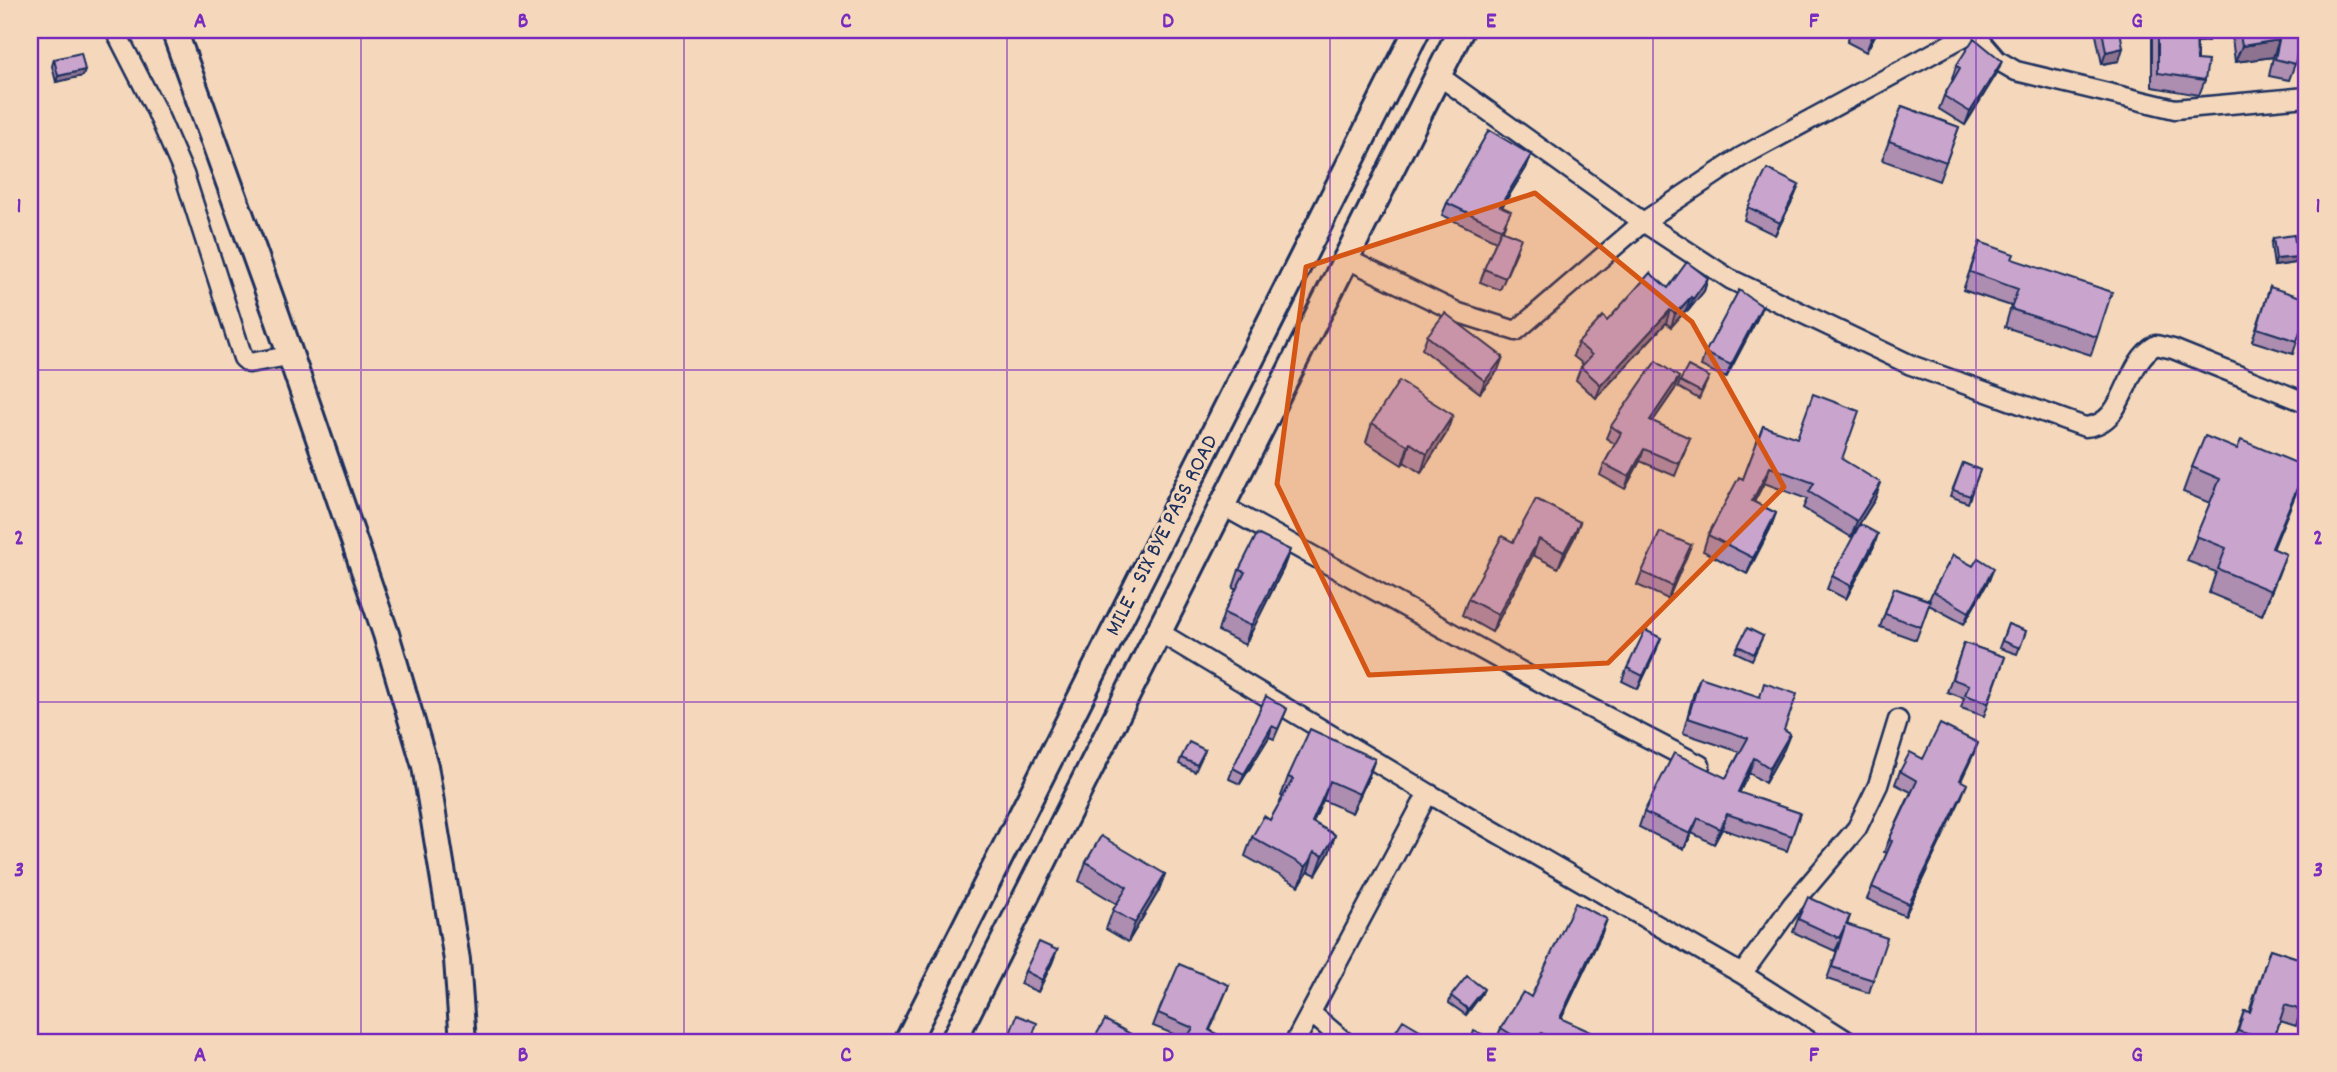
<svg xmlns="http://www.w3.org/2000/svg" width="2337" height="1072" font-family="Dekko,sans-serif">
	<style>
		.lines { fill: none; stroke-linecap: round; stroke-linejoin: round }
		.street-casing { stroke: #1b2f5e; stroke-width: 23 }
		.secondary-casing { stroke: #1b2f5e; stroke-width: 30 }
		.street { stroke: #f5d8bb; stroke-width: 18 }
		.secondary { stroke: #f5d8bb; stroke-width: 24 }
		.wall { fill: #ad8db0; stroke: #1b2f5e; stroke-width: 2 }
		.shaded-wall { fill: #8d7390; stroke: #1b2f5e; stroke-width: 2 }
		.building { fill: #c9a4cd; stroke: #1b2f5e; stroke-width: 2 }
		.marked { fill: #d45514; fill-opacity: 0.2; stroke: #d45514; stroke-width: 5; stroke-linejoin: round }
		.grid { fill: none; stroke: #7b2cbf; stroke-width: 2; stroke-opacity: 0.55 }
		.labels { text-anchor: middle; dominant-baseline: central; stroke-width: 6; stroke-linejoin: round; paint-order: stroke }
		.street-label { font-size: 23px; fill: #1b2f5e; stroke: #f5d8bb }
		.neatline { fill: none; stroke: #7b2cbf; stroke-width: 2.5 }
		.grid-label { font-size: 23px; text-anchor: middle; font-weight: bold; fill: #7b2cbf }
	</style>
	<rect width="100%" height="100%" fill="#f5d8bb"/>
	<filter id="ink" filterUnits="userSpaceOnUse"><feTurbulence type="fractalNoise" baseFrequency=".0143" numOctaves="2"/><feDisplacementMap in="SourceGraphic" scale="14" xChannelSelector="R" yChannelSelector="G"/><feConvolveMatrix kernelMatrix="1 2 1 2 8 2 1 2 1" color-interpolation-filters="sRGB"/></filter>
	<g filter="url(#ink)">
		<g class="lines">
			<g class="street-casing">
				<path id="street" d="M115,30L156,110L184,174L243,358L249,363L289,356
					M1976,30L1741,157L1643,222L1730,279L1911,365L2085,427C2128,424 2122,364 2156,345L2173,349L2307,403
					M1972,31L1997,60L2016,71L2175,109L2307,97
					M1347,259L1459,313L1516,331L1643,222L1438,75
					M1223,506L1542,683L1700,765
					M1159,632L1428,793L1295,1042
					M1428,793L1742,974L1849,1042
					M1742,974L1792,905L1857,828L1878,785L1898,720
					M1311,1013L1345,1042"/>
			</g>
			<g class="secondary-casing">
				<path id="secondary" d="M174,30L277,316L386,634L425,766L457,960L463,1042
					M907,1042L1417,30
					M953,1042L1461,30"/>
			</g>
			<use href="#street" class="street"/>
			<use href="#secondary" class="secondary"/>
		</g>
		<path class="wall" d="M1321,30H1333L1332,34Z
			M1732,30H1743L1741,34Z
			M1851,30H1878L1866,52L1847,42Z
			M2095,30H2120L2119,61L2102,64Z
			M2152,30H2212L2208,41L2197,42V60L2205,80L2199,95L2152,87Z
			M2231,30H2302L2295,64L2289,80L2269,76L2273,57L2235,62Z
			M54,59L85,70L83,76L56,82L52,66Z
			M1956,66L1997,73L1965,125L1939,109L1944,96L1953,80L1952,79Z
			M1902,106L1959,127L1939,181L1882,160Z
			M1531,155L1526,168L1502,207L1506,223L1503,230L1517,251L1500,290L1480,282L1496,241L1442,215L1447,203Z
			M1799,185L1794,197L1775,235L1744,220L1748,207Z
			M2273,238L2297,257L2295,263L2274,266L2271,245Z
			M1980,242L2012,259L2097,337L2091,355L2005,327L2011,306L1963,290Z
			M1708,278L1704,291L1688,311L1686,310L1671,327L1666,323L1596,398L1576,380L1581,367L1583,364L1573,356L1578,343L1668,288Z
			M2270,287L2297,341L2293,354L2252,341Z
			M1762,306L1757,319L1726,378L1701,366L1705,353Z
			M1427,336L1498,370L1480,393L1422,349Z
			M1709,377L1699,399L1678,387L1680,381Z
			M1675,389L1653,421L1686,449L1675,476L1640,461L1625,489L1600,475L1604,464L1615,444L1606,438L1611,426Z
			M1372,423L1446,434L1421,473L1404,462L1402,465L1366,442Z
			M1763,426L1842,459L1875,499L1851,537L1803,508L1807,499L1764,483L1754,502L1776,513L1770,529L1747,574L1703,551L1708,535L1743,479Z
			M2237,449L2306,467L2273,549L2286,554L2262,615L2209,593L2216,572L2187,561L2210,503L2183,492L2192,467Z
			M1963,463L1980,470L1968,503L1950,496Z
			M1580,522L1574,538L1558,568L1533,555L1492,632L1462,615L1468,599L1513,542Z
			M1691,545L1668,599L1637,585L1642,572Z
			M1874,546L1846,599L1827,589L1832,576Z
			M1283,569L1245,645L1218,631L1224,613L1236,590L1233,588L1239,570Z
			M1989,580L1964,624L1929,605L1916,640L1880,627L1894,588L1929,600L1933,591Z
			M2008,624L2026,631L2017,654L1999,648Z
			M1763,636L1752,660L1735,652L1738,646Z
			M1964,643L2005,657L1984,716L1961,708L1964,698L1947,692Z
			M1656,651L1638,689L1622,681L1627,668Z
			M1700,677L1790,734L1784,749L1765,783L1749,773L1739,793L1800,813L1787,851L1722,829L1714,844L1692,833L1684,849L1639,827L1644,812L1726,778L1740,752L1683,733L1694,692Z
			M1287,709L1274,739L1269,737L1240,784L1229,779L1233,768Z
			M1205,750L1195,772L1179,764L1181,758Z
			M1973,755L1961,781L1962,796L1905,916L1867,899L1887,853L1884,852L1889,840L1911,792L1895,784L1900,771L1923,759Z
			M1375,759L1368,778L1352,813L1323,800L1313,822L1335,835L1329,853L1316,875L1308,871L1299,886L1245,856L1252,837L1270,820L1283,797L1281,796L1288,777Z
			M1086,862L1165,874L1158,892L1128,942L1106,929L1113,910L1117,904L1079,881Z
			M1850,916L1847,925L1873,980L1869,993L1827,979L1841,939L1835,951L1793,932L1798,919Z
			M1607,919L1601,935L1561,1019L1602,1042H1495L1501,1028Z
			M2270,949L2307,961V1015L2300,1013L2296,1026L2280,1021L2273,1042H2233L2244,1011L2249,1012Z
			M1057,950L1052,963L1038,992L1020,984L1025,971Z
			M1229,985L1210,1030L1229,1042H1185L1186,1039L1153,1026L1158,1013Z
			M1481,995L1466,1015L1449,1003L1451,996Z"/>
		<path class="shaded-wall" d="M1875,30H1878L1866,52L1873,34Z
			M2196,30H2212L2208,41L2191,43Z
			M2279,40L2273,57L2235,62L2242,46Z
			M2123,48L2119,61L2102,64L2106,52Z
			M2002,61L1997,73L1965,125L1970,112Z
			M85,70L83,76L56,82L58,76Z
			M1531,155L1526,168L1495,218L1500,206Z
			M1799,185L1794,197L1775,235L1780,223Z
			M2297,257L2295,263L2274,266L2276,259Z
			M1708,278L1704,291L1688,311L1693,299Z
			M1691,297L1686,310L1671,327L1675,314Z
			M1762,306L1757,319L1726,378L1731,365Z
			M1670,310L1666,323L1596,398L1601,385Z
			M1503,357L1498,370L1480,393L1485,381Z
			M1679,377L1675,389L1646,431L1650,420Z
			M1453,415L1446,434L1421,473L1427,454Z
			M1410,443L1404,462L1402,465L1408,446Z
			M1644,449L1640,461L1625,489L1629,477Z
			M1770,467L1764,483L1746,517L1752,501Z
			M2306,467L2297,491L2263,573L2272,548Z
			M1881,483L1875,499L1851,537L1857,521Z
			M1776,513L1770,529L1747,574L1753,558Z
			M1580,522L1574,538L1558,568L1564,552Z
			M1878,534L1874,546L1846,599L1851,586Z
			M1539,539L1533,555L1492,632L1498,615Z
			M1691,545L1686,558L1668,599L1672,586Z
			M1290,550L1283,569L1245,645L1251,626Z
			M2286,554L2277,578L2262,615L2271,591Z
			M1994,568L1989,580L1964,624L1969,612Z
			M1661,638L1656,651L1638,689L1643,676Z
			M1272,726L1269,737L1240,784L1244,774Z
			M1790,734L1784,749L1765,783L1770,768Z
			M1978,743L1973,755L1955,792L1960,780Z
			M1754,758L1749,773L1732,807L1738,792Z
			M1375,759L1368,778L1352,813L1359,794Z
			M1330,781L1323,800L1305,840L1312,822Z
			M1967,784L1962,796L1905,916L1909,904Z
			M1727,814L1722,829L1714,844L1720,829Z
			M1698,818L1692,833L1684,849L1690,834Z
			M1335,835L1329,853L1316,875L1323,856Z
			M1314,852L1308,871L1299,886L1306,867Z
			M1165,874L1158,892L1128,942L1135,923Z
			M1607,919L1601,935L1554,1034L1560,1018Z
			M1057,950L1052,963L1038,992L1042,980Z
			M1484,989L1481,995L1466,1015L1468,1009Z"/>
		<path class="building" d="M1865,30H1875L1873,34Z
			M2102,30H2120L2123,48L2106,52Z
			M2158,30H2196L2197,60L2208,61L2205,80L2158,73Z
			M2239,30H2302L2295,64L2275,59L2279,40L2242,46Z
			M1974,38L2002,61L1970,112L1944,96L1960,68L1956,66Z
			M81,53L85,70L58,76L54,59Z
			M1902,106L1959,127L1946,162L1889,141Z
			M1489,130L1531,155L1500,206L1511,211L1502,229L1447,203Z
			M1767,169L1799,185L1780,223L1748,207Z
			M1501,230L1521,238L1505,278L1484,269Z
			M2294,235L2297,257L2276,259L2273,238Z
			M1980,242L2014,254L2012,259L2112,292L2097,337L2011,309L2018,289L1970,272Z
			M1687,262L1708,278L1693,299L1691,297L1675,314L1670,310L1601,385L1581,367L1592,355L1578,343L1603,316L1607,321L1650,273L1668,288Z
			M2270,287L2307,299V309L2297,341L2257,328Z
			M1739,290L1762,306L1731,365L1705,353Z
			M1445,313L1503,357L1485,381L1427,336Z
			M1656,361L1679,377L1650,420L1690,438L1679,464L1644,449L1629,477L1604,464L1621,433L1611,426Z
			M1688,366L1709,377L1701,392L1680,381Z
			M1399,381L1453,415L1427,454L1410,443L1408,446L1372,423Z
			M1813,394L1859,411L1842,459L1881,483L1857,521L1809,492L1814,483L1770,467L1752,501L1776,513L1753,558L1708,535L1739,477L1743,479L1763,426L1797,438Z
			M2205,436L2237,449L2241,440L2306,467L2272,548L2286,554L2271,591L2218,569L2226,548L2196,536L2220,479L2192,467Z
			M1963,463L1980,470L1970,496L1953,490Z
			M1536,499L1580,522L1564,552L1539,539L1498,615L1468,599L1502,536L1513,542Z
			M1860,524L1878,534L1851,586L1832,576Z
			M1660,532L1691,545L1672,586L1642,572Z
			M1257,534L1290,550L1251,626L1224,613L1245,572L1239,570Z
			M1953,555L1973,566L1978,558L1994,568L1969,612L1933,591Z
			M1894,588L1930,601L1921,627L1885,614Z
			M2008,624L2026,631L2020,648L2002,641Z
			M1747,628L1763,636L1754,654L1738,646Z
			M1645,630L1661,638L1643,676L1627,668Z
			M1964,643L2005,657L1988,703L1965,695L1969,685L1952,679Z
			M1700,677L1760,697L1764,683L1797,694L1784,730L1790,734L1770,768L1754,758L1738,792L1800,813L1792,836L1727,814L1720,829L1698,818L1690,834L1644,812L1674,753L1726,778L1748,738L1688,718Z
			M1266,696L1287,709L1278,729L1272,726L1244,774L1233,768Z
			M1940,724L1978,743L1960,780L1967,784L1909,904L1872,887L1892,841L1889,840L1917,781L1900,771L1910,752L1923,759Z
			M1310,729L1375,759L1359,794L1330,781L1312,822L1335,835L1323,856L1314,852L1306,867L1252,837L1264,816L1270,820L1293,779L1288,777Z
			M1189,742L1205,750L1197,765L1181,758Z
			M1101,836L1165,874L1135,923L1113,910L1127,887L1086,862Z
			M1808,897L1850,916L1846,924L1887,938L1873,980L1832,967L1845,926L1839,938L1798,919Z
			M1575,903L1607,919L1560,1018L1604,1038L1602,1042H1562L1541,1033L1535,1042H1524L1501,1028L1523,992L1531,997Z
			M1039,942L1057,950L1042,980L1025,971Z
			M2270,949L2307,961V998L2306,997L2301,1010L2285,1005L2273,1042L2238,1031L2244,1011L2250,1012Z
			M1179,964L1229,985L1209,1030L1229,1041V1042H1192L1186,1039L1193,1028L1158,1013Z
			M1467,976L1484,989L1468,1009L1451,996Z
			M1017,1015L1037,1023L1030,1042H1007Z
			M1105,1020L1131,1034L1126,1042H1092Z
			M1403,1020L1440,1042H1394L1390,1040Z
			M1474,1031L1490,1037L1488,1042H1470Z"/>
	</g>
	<path class="marked" d="M1535,193L1692,322L1784,487L1608,663L1369,675L1277,484L1306,267Z"/>
	<path class="grid" d="M361,30V1042M684,30V1042M1007,30V1042M1330,30V1042M1653,30V1042M1976,30V1042M30,370H2307M30,702H2307"/>
	<g class="labels">
		<g class="street-label">
			<text transform="translate(1163 536) rotate(-63)">MILE - SIX BYE PASS ROAD</text>
		</g>
	</g>
	<rect width="2337" height="1072" fill="none" stroke="#f5d8bb" stroke-width="77"/>
	<rect x="38" y="38" width="2260" height="996" class="neatline"/>
	<g class="grid-label">
		<text x="200" y="27">A</text>
		<text x="523" y="27">B</text>
		<text x="846" y="27">C</text>
		<text x="1168" y="27">D</text>
		<text x="1491" y="27">E</text>
		<text x="1814" y="27">F</text>
		<text x="2137" y="27">G</text>
		<text x="19" y="212">1</text>
		<text x="2318" y="212">1</text>
		<text x="19" y="544">2</text>
		<text x="2318" y="544">2</text>
		<text x="19" y="876">3</text>
		<text x="2318" y="876">3</text>
		<text x="200" y="1061">A</text>
		<text x="523" y="1061">B</text>
		<text x="846" y="1061">C</text>
		<text x="1168" y="1061">D</text>
		<text x="1491" y="1061">E</text>
		<text x="1814" y="1061">F</text>
		<text x="2137" y="1061">G</text>
	</g>
</svg>
